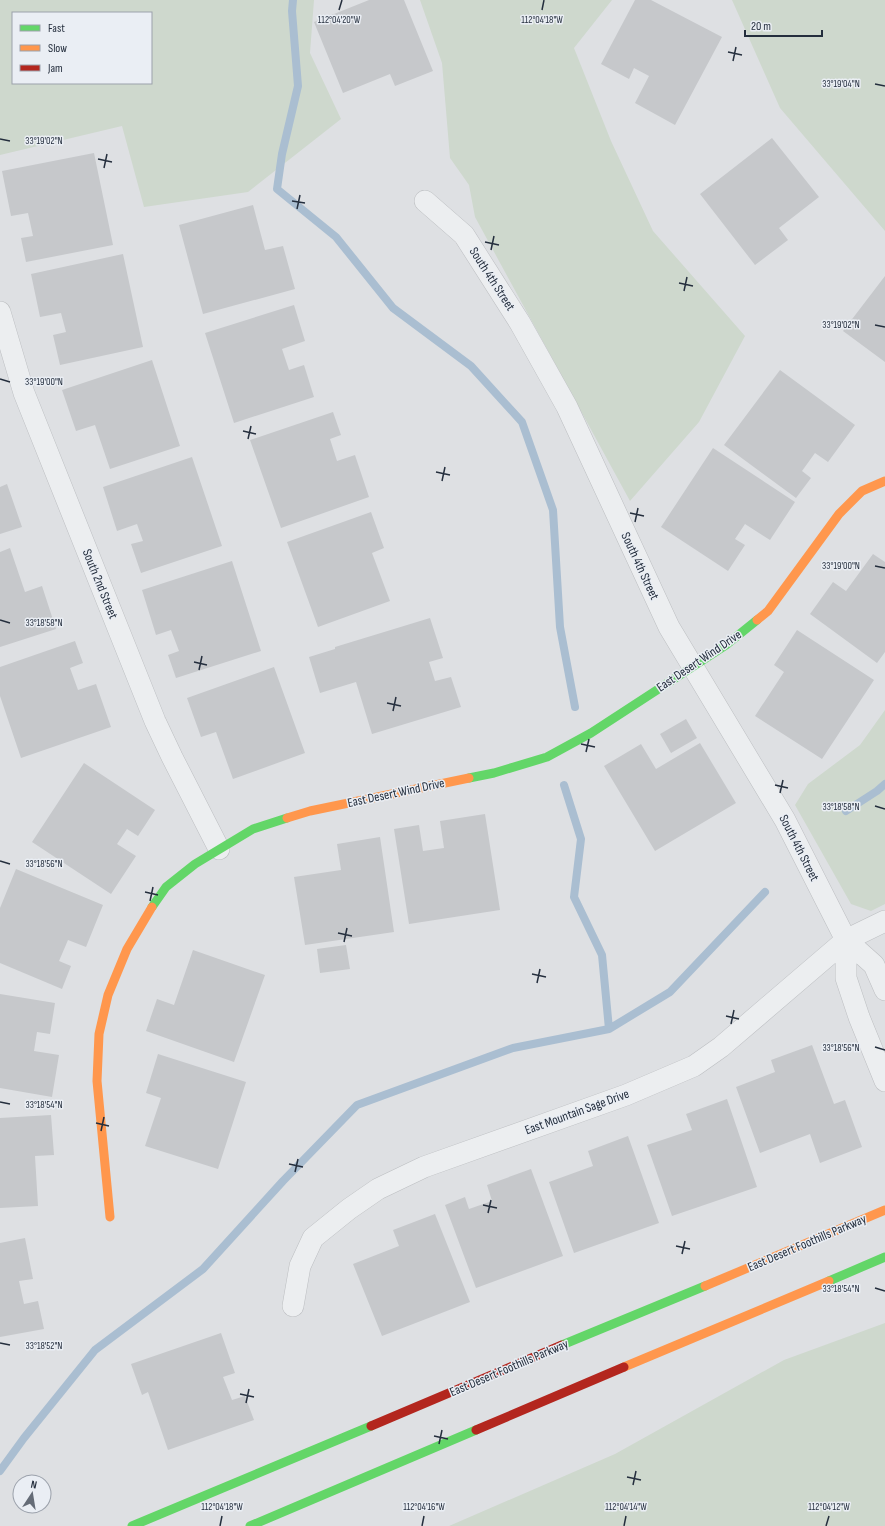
<svg xmlns="http://www.w3.org/2000/svg" width="885" height="1526" font-family="'Sofia Sans Condensed',sans-serif">
	<style>
		.green { fill: #ced8cd; fill-rule: evenodd }
		.lines { fill: none; stroke-linecap: round; stroke-linejoin: round }
		.stream { stroke: #aabed1; stroke-width: 8 }
		.building { fill: #c6c8cb }
		.street-casing { stroke: #bcbec1; stroke-width: 22 }
		.street { stroke: #eceef0; stroke-width: 21 }
		.fast { stroke: #63d668; stroke-width: 9 }
		.slow { stroke: #ff974d; stroke-width: 9 }
		.jam { stroke: #b3261e; stroke-width: 9 }
		.ticks { fill: none; stroke: #242e3d; stroke-width: 1.5 }
		.labels { text-anchor: middle; dominant-baseline: central; stroke-width: 3; stroke-linejoin: round; paint-order: stroke }
		.street-label { font-size: 13px; fill: #242e3d; stroke: #eaeef4 }
		.ticks-label { font-size: 10px; text-anchor: middle; fill: #242e3d; stroke: #eaeef4; stroke-width: 3; stroke-linejoin: round; paint-order: stroke }
	</style>
	<rect width="100%" height="100%" fill="#dee0e3"/>
	<path class="green" d="M0,0H314L310,53L341,119L248,192L144,207L122,126L0,155ZM13,13H151V83H13Z
		M420,0H612L574,48L611,141L653,231L745,336L699,422L630,501L475,217L469,185L450,158L442,63Z
		M732,0H885V231L780,108Z
		M885,710V904L871,911L851,904L795,805L808,784L860,745Z
		M885,1323V1526H449L615,1454L784,1360Z"/>
	<g class="lines">
		<path class="stream" d="M293,0L292,11L298,86L282,154L277,189L336,237L393,308L471,366L522,422L553,510L560,627L575,707
			M564,785L581,839L574,897L602,955L609,1029
			M846,811L877,791L885,784
			M0,1471L24,1438L95,1350L203,1269L283,1181L357,1105L513,1048L609,1029L670,992L765,892"/>
	</g>
	<path class="building" d="M369,0H404L433,71L395,86L390,74L343,93L314,22Z
		M635,0H651L722,37L675,125L635,103L649,76L634,68L629,79L601,64Z
		M772,138L819,197L779,228L788,240L755,265L700,194Z
		M94,153L113,245L26,262L21,238L33,236L28,213L11,216L2,171Z
		M253,205L265,250L283,246L295,289L203,314L179,225Z
		M123,254L143,347L60,365L53,335L66,332L61,313L40,317L31,274Z
		M885,276V362L843,331Z
		M294,305L305,341L282,349L289,370L304,365L314,397L234,423L205,333Z
		M152,360L180,446L110,469L95,425L76,431L62,390Z
		M780,370L855,425L828,462L815,453L802,471L811,478L796,498L724,445Z
		M333,412L341,435L330,439L337,461L355,455L369,497L281,528L250,440Z
		M713,448L795,502L770,540L745,524L735,539L745,545L728,571L661,527Z
		M192,457L222,546L141,573L131,544L143,541L137,524L117,531L103,487Z
		M7,484L22,527L0,534V487Z
		M371,512L384,548L372,553L390,601L318,627L287,542Z
		M10,548L25,592L42,586L56,629L0,647V552Z
		M873,554L885,562V652L877,663L810,614L833,582L846,591Z
		M232,561L261,651L176,678L168,655L179,651L171,630L156,635L142,590Z
		M430,618L443,658L429,662L435,681L451,677L461,707L372,734L356,682L320,693L309,657L335,649V647Z
		M797,630L874,680L822,759L755,716L784,672L774,665Z
		M75,641L83,663L70,668L78,690L96,684L111,727L21,758L0,696V667Z
		M274,667L305,753L233,779L216,732L201,737L187,698Z
		M686,719L697,738L671,753L660,734Z
		M700,743L736,803L655,851L604,766L641,744L656,769Z
		M84,763L155,810L138,836L127,829L117,844L136,856L111,894L32,842Z
		M485,814L500,910L409,924L394,829L419,825L423,851L444,848L440,821Z
		M380,837L394,932L305,945L294,877L341,870L337,844Z
		M16,869L103,905L86,947L68,940L59,961L71,966L62,989L0,963V908Z
		M346,945L350,969L320,973L317,949Z
		M193,950L265,975L234,1062L146,1031L157,999L174,1005Z
		M0,994L55,1003L50,1034L37,1032L34,1051L59,1055L52,1097L0,1088Z
		M812,1045L834,1104L845,1100L862,1147L820,1163L810,1134L760,1153L736,1087L775,1072L771,1060Z
		M158,1054L246,1082L218,1169L145,1146L161,1098L146,1093Z
		M727,1099L757,1187L672,1216L647,1145L692,1130L686,1114Z
		M51,1115L54,1155L35,1156L38,1206L0,1208V1118Z
		M628,1136L659,1223L574,1253L549,1182L593,1166L588,1151Z
		M531,1169L563,1256L476,1288L445,1205L465,1197L469,1209L492,1201L487,1185Z
		M435,1214L470,1302L382,1336L353,1264L399,1246L393,1230Z
		M25,1238L33,1279L19,1281L24,1304L38,1301L44,1329L0,1337V1243Z
		M221,1333L235,1373L223,1377L232,1400L245,1396L254,1420L168,1450L148,1392L142,1395L131,1364Z"/>
	<g class="lines">
		<g class="street-casing">
			<path id="street" d="M425,201L464,235L520,323L567,407L669,627L785,820L846,940L874,965L885,990
				M0,312L24,393L155,721L172,757L219,849
				M846,940V978L859,1017L885,1081
				M293,1306L300,1266L313,1238L349,1209L378,1189L424,1167L626,1095L694,1066L721,1047L846,940L885,921"/>
		</g>
		<use href="#street" class="street"/>
		<path class="fast" d="M469,778L494,773L547,757L591,733L726,645L757,620
			M152,907L166,887L195,864L253,829L287,818
			M829,1281L885,1257
			M562,1345L705,1286
			M132,1526L371,1426
			M250,1526L476,1430"/>
		<path class="slow" d="M757,620L768,611L839,514L862,491L885,481
			M287,818L310,811L469,778
			M110,1217L97,1081L99,1034L108,995L127,949L152,907
			M705,1286L885,1210
			M624,1367L829,1281"/>
		<path class="jam" d="M371,1426L562,1345
			M476,1430L624,1367"/>
	</g>
	<path class="ticks" d="M339,10L342,0M542,10L544,0M728,52L742,55M733,61L736,47M875,84L885,86M0,139L10,141M98,159L112,162M104,168L107,154M292,201L305,203M297,209L300,195M485,242L499,245M491,250L494,236M679,283L693,286M684,291L687,277M875,325L885,327M0,379L10,382M243,431L256,434M248,439L251,426M436,472L450,475M442,481L445,467M630,513L644,516M635,522L638,508M875,566L885,568M0,620L10,623M194,662L207,665M199,670L202,656M387,703L401,706M393,711L396,697M581,744L595,747M586,752L589,739M775,785L788,788M780,793L783,780M875,806L885,809M0,861L10,864M145,892L158,895M150,901L153,887M338,933L352,936M344,942L347,928M532,974L546,977M537,983L540,969M726,1016L739,1019M731,1024L734,1010M875,1047L885,1050M0,1102L10,1104M96,1123L109,1126M101,1131L104,1117M289,1164L303,1167M295,1172L298,1159M483,1205L497,1208M488,1213L491,1200M676,1246L690,1249M682,1254L685,1241M875,1288L885,1291M0,1343L10,1345M240,1394L254,1397M246,1403L249,1389M434,1436L448,1439M439,1444L442,1430M627,1477L641,1480M633,1485L636,1471M220,1526L222,1516M422,1526L424,1516M624,1526L626,1516M826,1526L829,1516"/>
	<g class="labels">
		<g class="street-label">
			<text transform="translate(492 279) rotate(57)">South 4th Street</text>
			<text transform="translate(640 566) rotate(65)">South 4th Street</text>
			<text transform="translate(100 584) rotate(68)">South 2nd Street</text>
			<text transform="translate(699 661) rotate(-34)">East Desert Wind Drive</text>
			<text transform="translate(396 793) rotate(-12)">East Desert Wind Drive</text>
			<text transform="translate(799 848) rotate(63)">South 4th Street</text>
			<text transform="translate(577 1112) rotate(-20)">East Mountain Sage Drive</text>
			<text transform="translate(807 1243) rotate(-23)">East Desert Foothills Parkway</text>
			<text transform="translate(509 1368) rotate(-23)">East Desert Foothills Parkway</text>
		</g>
	</g>
	<g class="ticks-label">
		<text x="339" y="23">112°04'20"W</text>
		<text x="542" y="23">112°04'18"W</text>
		<text x="841" y="87">33°19'04"N</text>
		<text x="44" y="144">33°19'02"N</text>
		<text x="841" y="328">33°19'02"N</text>
		<text x="44" y="385">33°19'00"N</text>
		<text x="841" y="569">33°19'00"N</text>
		<text x="44" y="626">33°18'58"N</text>
		<text x="841" y="810">33°18'58"N</text>
		<text x="44" y="867">33°18'56"N</text>
		<text x="841" y="1051">33°18'56"N</text>
		<text x="44" y="1108">33°18'54"N</text>
		<text x="841" y="1292">33°18'54"N</text>
		<text x="44" y="1349">33°18'52"N</text>
		<text x="222" y="1510">112°04'18"W</text>
		<text x="424" y="1510">112°04'16"W</text>
		<text x="626" y="1510">112°04'14"W</text>
		<text x="829" y="1510">112°04'12"W</text>
	</g>
	<rect x="12" y="12" width="140" height="72" fill="#eaeef4" stroke="#9ba1ab"/>
	<rect x="20" y="25" width="20" height="6" fill="#63d668" stroke="#9ba1ab"/>
	<text x="48" y="32" font-size="12" fill="#242e3d">Fast</text>
	<rect x="20" y="45" width="20" height="6" fill="#ff974d" stroke="#9ba1ab"/>
	<text x="48" y="52" font-size="12" fill="#242e3d">Slow</text>
	<rect x="20" y="65" width="20" height="6" fill="#b3261e" stroke="#9ba1ab"/>
	<text x="48" y="72" font-size="12" fill="#242e3d">Jam</text>
	<g transform="translate(32 1494) rotate(12)"><circle r="19" fill="#eaeef4" stroke="#9ba1ab"/>
	<path d="M0-3L7 15L0 10L-7 15Z" fill="#656c77"/>
	<text y="-6" font-size="11" font-weight="bold" text-anchor="middle" fill="#242e3d">N</text>
	</g>
	<path d="M745 30v6h77v-6" fill="none" stroke="#242e3d" stroke-width="2"/>
	<text x="751" y="30" font-size="12" fill="#242e3d" stroke="#eaeef4" stroke-width="3" paint-order="stroke">20 m</text>
</svg>
